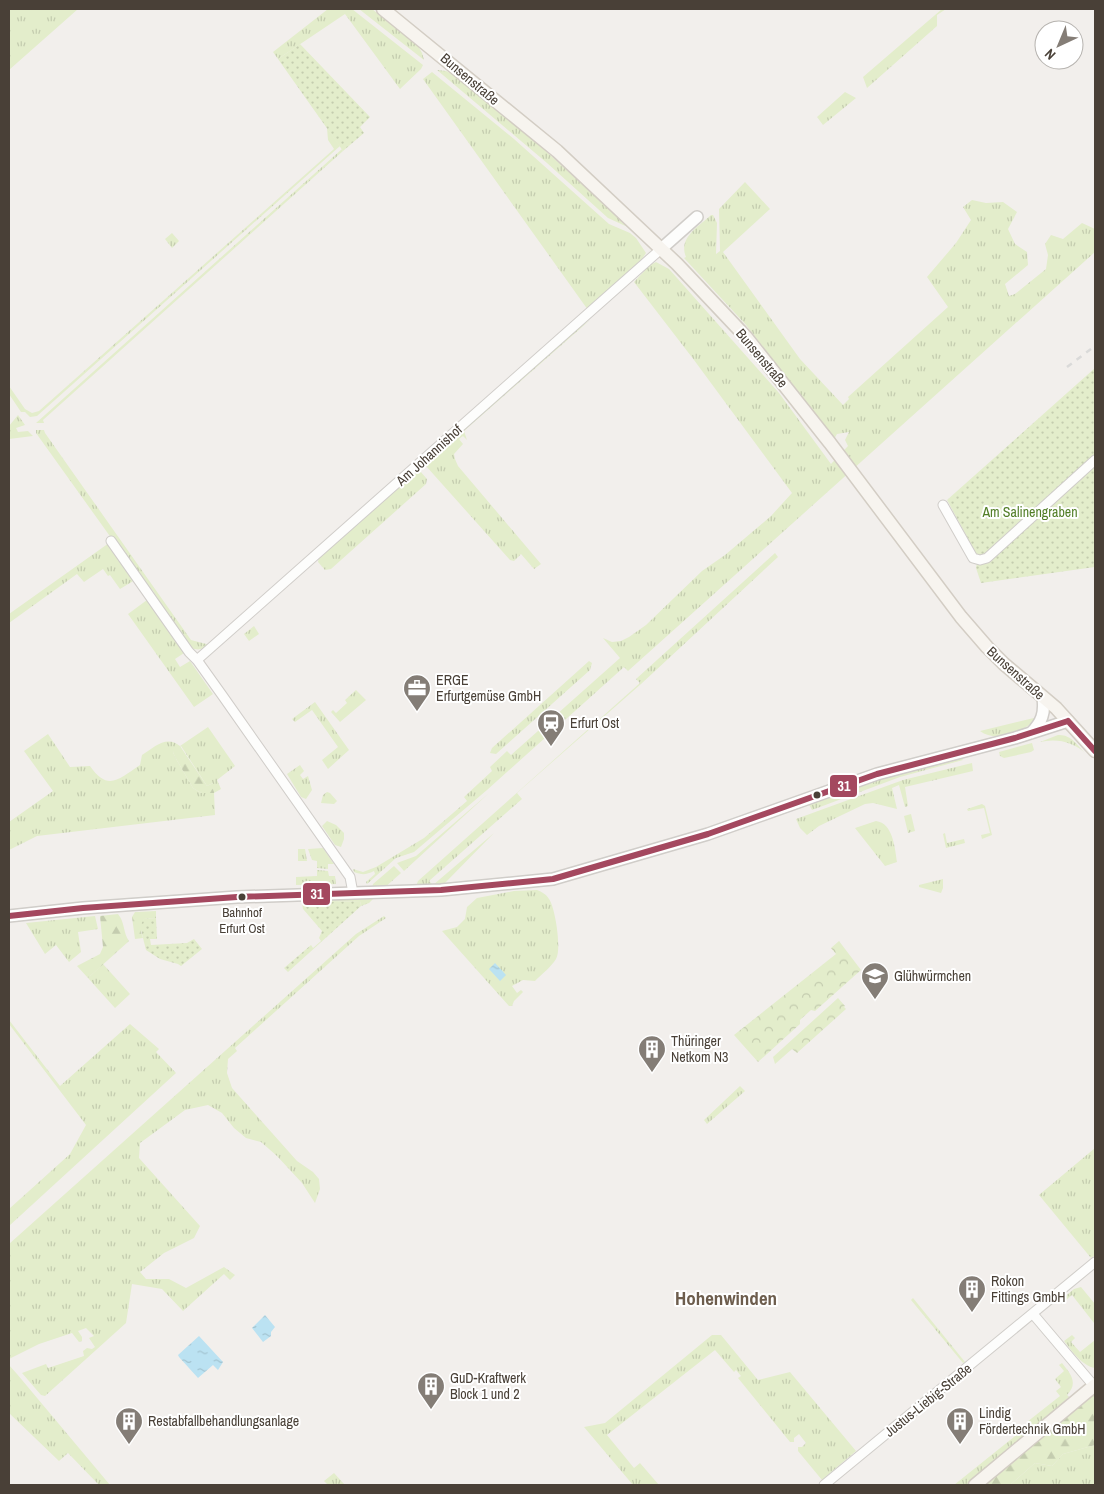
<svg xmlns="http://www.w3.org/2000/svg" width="1104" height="1494" font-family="'Archivo Narrow',sans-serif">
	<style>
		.grass { fill: url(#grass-tufts); fill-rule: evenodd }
		.forest { fill: url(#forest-firs) }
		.park { fill: url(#park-crowns) }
		.garden { fill: url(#garden-dots) }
		.water { fill: url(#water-ripples) }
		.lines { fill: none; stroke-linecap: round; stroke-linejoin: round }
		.minor-casing { stroke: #d0cdc9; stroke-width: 11 }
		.tertiary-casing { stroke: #d0cdc9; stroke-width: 14 }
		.secondary-casing { stroke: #d3cdc4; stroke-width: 15 }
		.minor { stroke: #fdfdfc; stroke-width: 9 }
		.tertiary { stroke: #fdfdfc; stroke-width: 11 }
		.secondary { stroke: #f7f4ef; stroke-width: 12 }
		.rail { stroke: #dadad9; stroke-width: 2.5; stroke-dasharray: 6 6; stroke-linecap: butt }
		.bus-1-casing { stroke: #fff; stroke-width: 10 }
		.bus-1 { stroke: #a4485f; stroke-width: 6 }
		.bus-dot { fill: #494037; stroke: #fff; stroke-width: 2 }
		.labels { text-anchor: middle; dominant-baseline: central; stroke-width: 4; stroke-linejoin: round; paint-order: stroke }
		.bus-label { font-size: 13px; fill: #494037; stroke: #fff }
		.street-label { font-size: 14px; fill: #494037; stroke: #fff }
		.park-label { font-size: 14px; fill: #527e27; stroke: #fff }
		.poi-label { font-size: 14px; fill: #494037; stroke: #fff; text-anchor: start }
		.district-label { font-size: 19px; font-weight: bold; fill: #6d5d4d; stroke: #fff }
		.line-badge { stroke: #fff; stroke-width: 2 }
		.badge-label { font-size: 14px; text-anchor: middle; font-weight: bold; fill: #fff }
	</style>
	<defs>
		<pattern id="grass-tufts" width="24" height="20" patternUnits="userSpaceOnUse" patternTransform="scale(1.25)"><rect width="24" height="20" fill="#e3edcb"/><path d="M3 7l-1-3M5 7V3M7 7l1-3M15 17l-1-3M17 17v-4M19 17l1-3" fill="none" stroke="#c4ccaf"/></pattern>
		<pattern id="forest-firs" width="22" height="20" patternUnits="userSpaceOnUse" patternTransform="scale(1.25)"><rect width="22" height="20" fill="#e3edcb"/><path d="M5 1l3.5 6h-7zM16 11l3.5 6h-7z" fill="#c4ccaf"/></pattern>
		<pattern id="park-crowns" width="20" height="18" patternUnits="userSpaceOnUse" patternTransform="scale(1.25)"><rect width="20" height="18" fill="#e3edcb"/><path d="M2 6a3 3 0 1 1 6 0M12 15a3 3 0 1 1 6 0" fill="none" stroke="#c4ccaf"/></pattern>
		<pattern id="garden-dots" width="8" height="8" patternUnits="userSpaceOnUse" patternTransform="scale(1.25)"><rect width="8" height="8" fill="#e3edcb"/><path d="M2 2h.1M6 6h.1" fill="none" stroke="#c4ccaf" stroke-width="1.8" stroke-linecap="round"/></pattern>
		<pattern id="water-ripples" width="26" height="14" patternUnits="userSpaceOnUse" patternTransform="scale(1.25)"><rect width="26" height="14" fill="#bbe2f2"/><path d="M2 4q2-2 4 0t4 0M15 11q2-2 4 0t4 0" fill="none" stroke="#a2c3d0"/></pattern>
	</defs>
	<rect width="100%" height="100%" fill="#f2efec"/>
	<path class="grass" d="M9,9H78L9,70Z
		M328,9H352L423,65L421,69L400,89L345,14L278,59L273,52Z
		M359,9H372L417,44L422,53L424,60Z
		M942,9H946L937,15V26L867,88L863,77Z
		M437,70L446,71L454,75L518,126L632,229L608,218L547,163Z
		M432,72L514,139L609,224L630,233L636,238L646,253L642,259L588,310L423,79Z
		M845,92L856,98L823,125L817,117Z
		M327,128L340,146L37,416L30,417L25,412H21L9,394V386L25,409L32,413L39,411L334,149L328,140Z
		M342,149L343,151L43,420L44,423H36Z
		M745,182L770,209L723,252L800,359L843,405L849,399L848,397L948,307L927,277L956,243L971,220L963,207L972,200L986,203L1003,202L1017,212L1008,229L1015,244L1027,252L1028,265L1005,284L1009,296L1015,294L1046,269L1048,255L1045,244L1051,235L1063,239L1082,223L1095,229V252L628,671L624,667L487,790L414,852L396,858L367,884L366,882L375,874L374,871C366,875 362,875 354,872L353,869L363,872L376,867L424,838L467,801L464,797L492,771L490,767L507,751L511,755L620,658L603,638L612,642L621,641L629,637L646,625L702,571L725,555L771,516L792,493L694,360L634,282L650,265L656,262L669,269L779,393L831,464L848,446L845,440L849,432L837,434L834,439L746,325L684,258L686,257C678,238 698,227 711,215H713L717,223L716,254L720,251L719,209Z
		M172,233L179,241L172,248L165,239Z
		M590,320L464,431L467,440L463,436L459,439L463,444L454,454L455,459L458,466L541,564L534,569L521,554L514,561L510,560L426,466V461L568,336Z
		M18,415L25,425L16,428L18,432L28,431L33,436L9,439V426Z
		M36,430H44L45,433L191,640L210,645C203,649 199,651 191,648L166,616L162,605L153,591L137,574L36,433Z
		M414,471H420L427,479L426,484L331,569L325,570L318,562L319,557Z
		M109,543L135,580L120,589L110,575L108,576L103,569L84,582L77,574L9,623V614Z
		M775,553L778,557L641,684L517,793L522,799L429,881L433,885L494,833L443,885L416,886L418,881L640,683L636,679Z
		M147,600L184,653L175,659L180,667L190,661L213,694L194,707L128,614Z
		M254,626L259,634L249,641L244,634Z
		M589,661L592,663L590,670L496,754L490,753L492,748Z
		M356,690L366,700L340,722L331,712L333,710L336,713L347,703L345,700Z
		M315,702L349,750L328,769L322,760L338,747L312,710L295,722L292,719Z
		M1038,717C1026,731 997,744 980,731Z
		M208,727L235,766L217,780L221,789L214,793L215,815L37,836L9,850V822L53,791L24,751L48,734L70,767L90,766C108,792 119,779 140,765L142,755C155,747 166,735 180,746ZM181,746L207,786L213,783V793H201L193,788L175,757L173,752Z
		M1058,735C1071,734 1078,746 1086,754C1074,742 1057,738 1040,742Z
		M1032,743L1034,750L1031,752L1004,758L1000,756L999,752Z
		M961,757L963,760L900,777L812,810L808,803L879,779Z
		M972,763L973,771L905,787L908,806L905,807L899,785L892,788L897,809L873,803L865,804L819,826L807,835L800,828L796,819L903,780Z
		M300,765L304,771L300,775L303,779L308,776L312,790L306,799L301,797L287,774Z
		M327,792L330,793L337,801L334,804L321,803L323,795Z
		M489,793L404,871L397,863L416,856Z
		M982,804L985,806L992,835L982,839L981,835L990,833L984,808L968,811L967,809Z
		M911,814L915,831L908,833L904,816Z
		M327,821L336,825L344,833V839L341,847L335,845L322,826Z
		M876,821C893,823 895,848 897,862L885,866L855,828Z
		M945,833L947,843L964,839L965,843L946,848L943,834Z
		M323,848L334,864H328V869L317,868V861L312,860L308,849Z
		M298,849H305L307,861H298Z
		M394,866L401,873L383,889L372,888L373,884Z
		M317,870L328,871L329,876H335L336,884L296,885V877L317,876Z
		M943,879V888L941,893L919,887V885Z
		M537,890C542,892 546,894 549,899C555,907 562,949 556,959C551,967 542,974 535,981L523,980L512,986L517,993L521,990L523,992L514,1001L512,1006H509L442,931L457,927L465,919L467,907L477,898L514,891Z
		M375,897L369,903L361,906L360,901L302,903V901Z
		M95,916L98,929L78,932L81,952L69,962L56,945L45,954L26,923Z
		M384,916L386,918L359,936L235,1048L237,1051L228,1059L227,1073L232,1088L297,1161L313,1172L319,1179L320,1189L315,1203L302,1183L277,1156L261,1142L246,1138L234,1128L222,1113L208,1105L185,1110L140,1143L139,1158L200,1226L194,1238L164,1253L140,1272L146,1279H169L186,1288L224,1267L235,1275L230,1280L224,1274L183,1311L162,1289L132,1284L126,1323L45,1396L41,1395L22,1373L46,1364L48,1368L84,1356L83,1351L87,1348L92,1349L95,1347L89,1338L94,1336L86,1328L78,1331L82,1337V1341L79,1342L72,1333L39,1344L9,1359V1244L356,934Z
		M103,964L130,994L115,1008L88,978Z
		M9,1020L60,1086L130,1024L159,1049L156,1052L176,1073L9,1226V1209L70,1154L86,1125L9,1024Z
		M740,1086L745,1091L707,1124L704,1120Z
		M1095,1148V1255L1091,1258L1039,1195Z
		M1081,1287L1095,1304V1322L1094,1323L1072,1295L1064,1302L1062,1299L1074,1289Z
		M913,1298L965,1362L963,1363L911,1300Z
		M712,1335H721L758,1380L790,1372L856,1451L822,1480L798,1451V1447H802L806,1443L799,1434L794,1438V1442H790L738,1378L741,1376L736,1370L734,1372L715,1350L607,1435L634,1468L640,1463L659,1485H633L584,1427L605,1423Z
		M1072,1335L1075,1338L1071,1342L1080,1352L1095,1340V1368C1082,1366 1072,1351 1064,1341Z
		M1062,1363C1070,1373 1079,1383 1067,1395L1069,1397L1030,1433L967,1485H954L1029,1425L1027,1422L1060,1396L1056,1391L1061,1387L1055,1379L1064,1371L1059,1365Z
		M9,1365L17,1374L110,1485H99L68,1453L59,1461L9,1413Z
		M1095,1445V1485H1010L1035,1463L1052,1466L1063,1454Z
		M334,1473L345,1485H328L324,1481Z"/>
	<path class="forest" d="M180,746L207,786L213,783L214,793H201L193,788L175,757L173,752L174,749Z
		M156,911V918L144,919L141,932L143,938L135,939L132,917L135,912Z
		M118,914C125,922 123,933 129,941L88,978L77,966L100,954L103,947L100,916Z
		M1095,1394V1445L1063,1454L1052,1466L1035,1463L1010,1485H986L987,1482Z"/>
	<path class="park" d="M839,941L861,970L815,1011L811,1010L800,1020V1024L758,1062L734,1035L836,954L831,948Z
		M838,998L845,1006L844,1007L846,1009L797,1053L792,1049L775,1064L773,1057Z"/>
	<path class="garden" d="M300,44L370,117L360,127L364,133L343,151L278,59Z
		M1095,368V567L981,583L976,568L978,557L947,500Z
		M360,901L361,906L288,972L284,968L311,945L313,948L321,941L319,938L322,931L303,909L302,903Z
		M156,918L157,939H150L151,945L187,943L194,939L202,949L181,966L178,964L160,959L146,950L140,926L144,919Z"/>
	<path class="water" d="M495,963L506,975L500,981L489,969Z
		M265,1315L275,1327L271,1332V1336L263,1342L252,1328Z
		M199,1336L223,1362L218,1370L213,1365L198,1378L179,1357L178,1355Z"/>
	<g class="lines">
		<g class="minor-casing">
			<path id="minor" d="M943,505L973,558L980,560L987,558L1095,460
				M111,541L189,652L197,660L222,695L350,877L353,893
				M197,660L661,249
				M1033,1314L1094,1386
				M824,1485L1095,1262"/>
		</g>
		<g class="tertiary-casing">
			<path id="tertiary" d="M661,249L697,217
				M1031,733C1042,722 1045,713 1043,698
				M9,916L83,908L237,897L441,890L553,879L708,834L877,774L1015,738L1068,721"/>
		</g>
		<g class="secondary-casing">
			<path id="secondary" d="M383,9L557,151L677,264L746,337L830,443L961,617L987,647L1004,664L1056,708L1095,751
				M975,1485L1095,1385"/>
		</g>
		<use href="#minor" class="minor"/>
		<use href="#tertiary" class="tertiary"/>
		<use href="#secondary" class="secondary"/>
		<path class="rail" d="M1067,367L1095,346"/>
		<g class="bus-1-casing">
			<path id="bus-1" d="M1068,721L1095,751
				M9,916L83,908L237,897L441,890L553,879L708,834L877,774L1015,738L1068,721"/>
		</g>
		<use href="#bus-1" class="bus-1"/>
	</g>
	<defs>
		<g id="office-pin" transform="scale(1.4375)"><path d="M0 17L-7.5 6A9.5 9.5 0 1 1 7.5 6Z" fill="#847d76" stroke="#fff"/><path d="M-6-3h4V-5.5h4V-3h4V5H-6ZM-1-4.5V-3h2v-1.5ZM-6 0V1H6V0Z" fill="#fff"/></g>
		<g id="station-pin" transform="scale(1.4375)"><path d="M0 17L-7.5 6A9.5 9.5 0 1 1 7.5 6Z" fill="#847d76" stroke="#fff"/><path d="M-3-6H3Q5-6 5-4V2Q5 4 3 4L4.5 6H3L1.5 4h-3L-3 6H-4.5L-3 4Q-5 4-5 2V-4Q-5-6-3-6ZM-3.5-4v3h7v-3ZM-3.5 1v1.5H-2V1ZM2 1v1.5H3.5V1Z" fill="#fff"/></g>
		<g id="school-pin" transform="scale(1.4375)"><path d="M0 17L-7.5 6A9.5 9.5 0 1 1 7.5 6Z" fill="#847d76" stroke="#fff"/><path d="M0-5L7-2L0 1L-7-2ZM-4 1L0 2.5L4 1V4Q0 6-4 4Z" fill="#fff"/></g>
		<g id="building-pin" transform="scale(1.4375)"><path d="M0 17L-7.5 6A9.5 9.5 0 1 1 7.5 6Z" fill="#847d76" stroke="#fff"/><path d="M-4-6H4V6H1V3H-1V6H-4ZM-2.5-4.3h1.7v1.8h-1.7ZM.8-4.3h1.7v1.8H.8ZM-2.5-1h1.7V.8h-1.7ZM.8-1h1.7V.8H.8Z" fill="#fff"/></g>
	</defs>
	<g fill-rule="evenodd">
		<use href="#office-pin" x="417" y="688"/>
		<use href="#station-pin" x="551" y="723"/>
		<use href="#school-pin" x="875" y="976"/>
		<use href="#building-pin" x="652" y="1049"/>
		<use href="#building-pin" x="972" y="1289"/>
		<use href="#building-pin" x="431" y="1386"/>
		<use href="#building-pin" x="129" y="1421"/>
		<use href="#building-pin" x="960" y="1421"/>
	</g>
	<g class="bus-dot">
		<circle cx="817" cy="795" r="4.5"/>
		<circle cx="242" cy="897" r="4.5"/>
	</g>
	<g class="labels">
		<g class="bus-label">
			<text x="242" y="912">Bahnhof<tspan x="242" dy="16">Erfurt Ost</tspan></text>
		</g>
		<g class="street-label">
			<text transform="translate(470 79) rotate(40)">Bunsenstraße</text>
			<text transform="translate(762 358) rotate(50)">Bunsenstraße</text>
			<text transform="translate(429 455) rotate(-42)">Am Johannishof</text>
			<text transform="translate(1016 673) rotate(42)">Bunsenstraße</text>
			<text transform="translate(928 1400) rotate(-39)">Justus-Liebig-Straße</text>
		</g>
		<g class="park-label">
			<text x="1030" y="512">Am Salinengraben</text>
		</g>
		<g class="poi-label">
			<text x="436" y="680">ERGE<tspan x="436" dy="16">Erfurtgemüse GmbH</tspan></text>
			<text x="570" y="723">Erfurt Ost</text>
			<text x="894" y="976">Glühwürmchen</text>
			<text x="671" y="1041">Thüringer<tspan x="671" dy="16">Netkom N3</tspan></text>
			<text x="991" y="1281">Rokon<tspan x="991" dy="16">Fittings GmbH</tspan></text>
			<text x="450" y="1378">GuD-Kraftwerk<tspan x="450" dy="16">Block 1 und 2</tspan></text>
			<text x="979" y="1413">Lindig<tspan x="979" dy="16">Fördertechnik GmbH</tspan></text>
			<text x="148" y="1421">Restabfallbehandlungsanlage</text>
		</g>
		<g class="district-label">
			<text x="726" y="1298">Hohenwinden</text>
		</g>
	</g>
	<g class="line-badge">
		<rect x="829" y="774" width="29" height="24" rx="5" fill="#a4485f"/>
		<rect x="302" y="882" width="29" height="24" rx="5" fill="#a4485f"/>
	</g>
	<g class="badge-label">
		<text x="844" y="791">31</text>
		<text x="317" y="899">31</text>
	</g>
	<rect width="1104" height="1494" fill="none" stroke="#494037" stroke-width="20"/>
	<g transform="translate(1059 45) rotate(224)"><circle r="24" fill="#ffffff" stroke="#b6b3af"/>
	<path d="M0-4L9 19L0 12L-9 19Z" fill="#847d76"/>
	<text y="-8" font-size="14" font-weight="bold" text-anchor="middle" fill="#494037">N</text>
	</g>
</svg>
